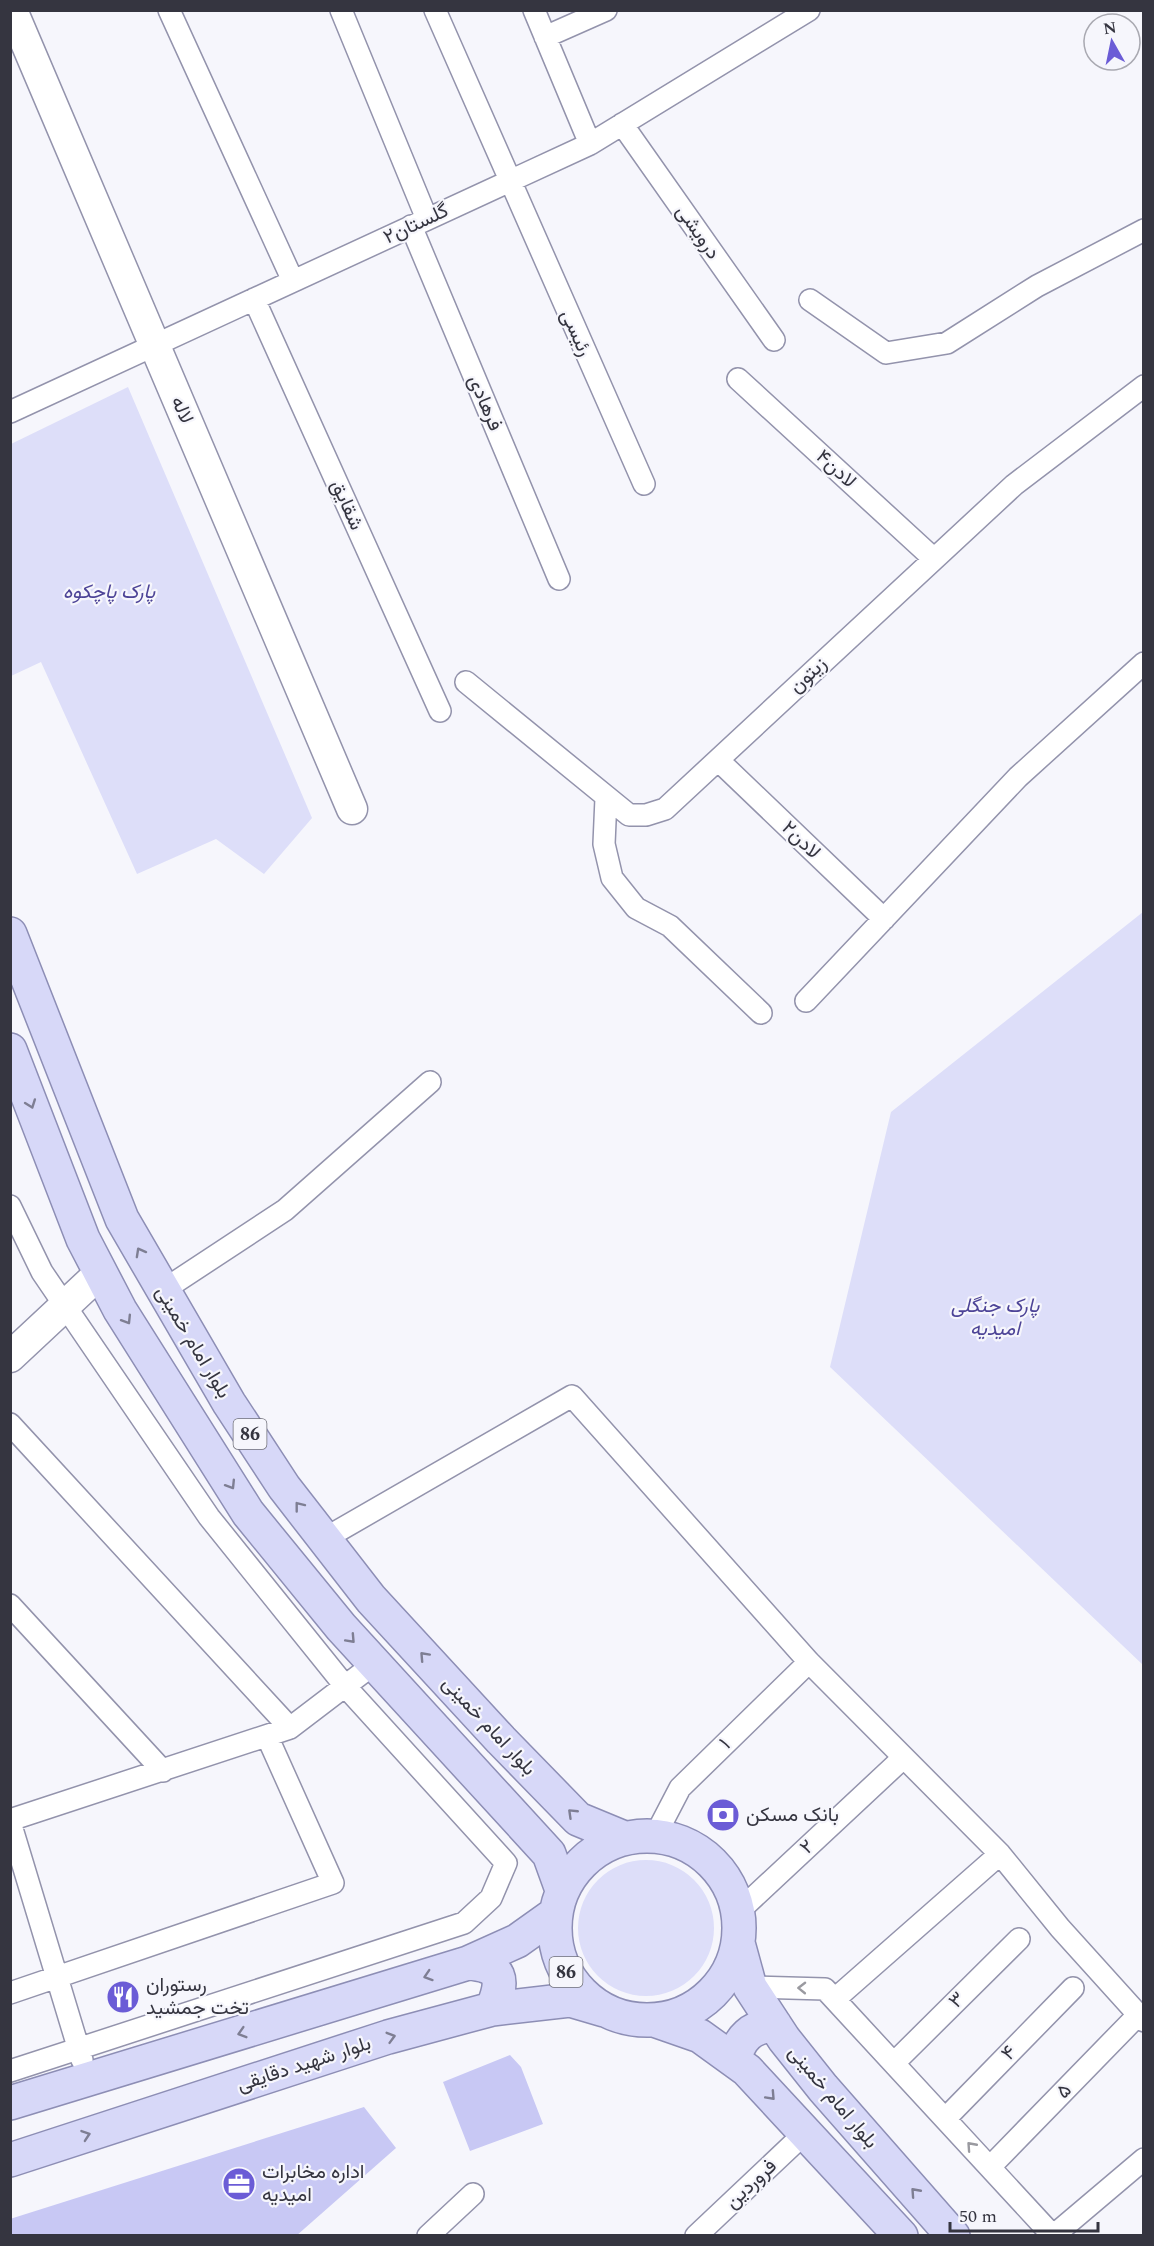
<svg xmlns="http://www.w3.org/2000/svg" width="1154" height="2246" font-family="Spectral,Vazirmatn,serif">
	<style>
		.green { fill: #dddef9 }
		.building { fill: #c8c8f4 }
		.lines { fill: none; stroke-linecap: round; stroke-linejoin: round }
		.street-casing { stroke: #9393ac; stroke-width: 24 }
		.secondary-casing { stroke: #9393ac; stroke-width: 33 }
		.primary-casing { stroke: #8d8eb5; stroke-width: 36 }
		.street { stroke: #fff; stroke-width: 21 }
		.secondary { stroke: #fff; stroke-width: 30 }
		.primary { stroke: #d7d8f8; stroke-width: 33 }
		.oneway { stroke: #7e7e93 }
		.oneway2 { stroke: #9a9aa0 }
		.labels { text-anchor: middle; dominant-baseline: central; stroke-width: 4.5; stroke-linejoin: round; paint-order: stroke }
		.shield { fill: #f6f6fc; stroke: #6f6f78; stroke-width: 1.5 }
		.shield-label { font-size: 18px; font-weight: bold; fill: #353540 }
		.street-label { font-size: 20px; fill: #353540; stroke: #f6f6fc }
		.park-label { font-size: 20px; font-style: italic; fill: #4d4497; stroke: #f6f6fc }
		.poi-label { font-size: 20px; fill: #353540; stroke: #f6f6fc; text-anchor: start }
	</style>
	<rect width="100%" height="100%" fill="#f6f6fc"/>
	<path class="green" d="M128,387L312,818L264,874L216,839L137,874L41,662L11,676V444Z
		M1143,912V1665L830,1367L891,1112Z
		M578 1928a68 68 0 1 1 136 0a68 68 0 1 1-136 0Z"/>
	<path class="building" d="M510,2055L521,2067L543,2124L470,2151L443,2082Z
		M364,2107L396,2148L296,2236H10V2219Z"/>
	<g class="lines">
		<g class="street-casing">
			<path id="street" d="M169,10L293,281
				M341,10L427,219
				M435,10L644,484
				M534,10L590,144
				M545,37L606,10
				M622,124L774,340
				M411,226L559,579
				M254,299L440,711
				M810,300L886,353L947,343L1037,286L1144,230
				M738,379L934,559
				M10,412L590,144L809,10
				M466,682L629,815H646L665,809L1014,485L1144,386
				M718,760L884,919
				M606,798L604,844L612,878L636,908L670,926L761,1013
				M806,1001L1018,777L1144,663
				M10,1206L42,1272L209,1517L345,1686L506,1863L491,1898L464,1923L10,2071
				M162,1291L285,1210L430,1082
				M10,1424L290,1728
				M324,1539L572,1396L809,1662L1000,1854L1060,1928L1144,2021
				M10,1605L163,1771
				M10,1820L290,1728L374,1664
				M10,1822L82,2060
				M655,1836L680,1788L809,1662
				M738,1912L903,1758
				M750,1987L825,1989L1053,2236
				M10,1993L333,1883L267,1736
				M835,1999L1000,1854
				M895,2062L1019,1939
				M946,2118L1073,1988
				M990,2167L1138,2015
				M428,2236L473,2194
				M696,2236L806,2132
				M1053,2236L1144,2159"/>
		</g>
		<g class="secondary-casing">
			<path id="secondary" d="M12,10L352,809
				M10,1357L101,1272"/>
		</g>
		<g class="primary-casing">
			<path id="primary" d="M10,934L122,1219L229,1403L284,1487L371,1599L501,1740L578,1819L624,1838
				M10,1050L83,1239L120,1310L248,1513L341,1627L549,1854L562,1890
				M555 1928a92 92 0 1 1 184 0a92 92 0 1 1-184 0Z
				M738,1943L750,1987L784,2039L823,2088L953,2236
				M468,1963C502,1965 505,1980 492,2009
				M654,2020L700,2036L747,2070L901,2236
				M735,2061C738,2038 752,2026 775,2025
				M10,2103L468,1963L517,1941L555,1914
				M10,2160L388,2037L492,2009L570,2000L604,2010"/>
		</g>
		<use href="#street" class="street"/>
		<use href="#secondary" class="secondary"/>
		<use href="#primary" class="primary"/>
	</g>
	<defs><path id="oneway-chevron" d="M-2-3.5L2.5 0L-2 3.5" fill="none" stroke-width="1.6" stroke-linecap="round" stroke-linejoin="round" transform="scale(1.5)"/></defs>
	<g class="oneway">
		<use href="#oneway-chevron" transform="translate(31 1104) rotate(70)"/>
		<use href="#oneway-chevron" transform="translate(140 1252) rotate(-119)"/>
		<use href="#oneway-chevron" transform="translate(127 1320) rotate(58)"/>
		<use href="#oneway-chevron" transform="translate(231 1485) rotate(58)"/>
		<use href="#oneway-chevron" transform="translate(299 1506) rotate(-128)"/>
		<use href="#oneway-chevron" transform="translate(351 1639) rotate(47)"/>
		<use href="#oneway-chevron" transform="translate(424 1656) rotate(-133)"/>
		<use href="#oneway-chevron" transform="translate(572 1813) rotate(-136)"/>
		<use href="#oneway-chevron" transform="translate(428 1976) rotate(162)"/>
		<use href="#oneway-chevron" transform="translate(242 2033) rotate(163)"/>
		<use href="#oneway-chevron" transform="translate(391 2037) rotate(-16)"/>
		<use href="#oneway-chevron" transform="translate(771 2096) rotate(47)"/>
		<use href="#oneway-chevron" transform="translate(86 2135) rotate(-19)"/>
		<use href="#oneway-chevron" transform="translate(915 2192) rotate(-132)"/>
	</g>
	<g class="oneway2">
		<use href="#oneway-chevron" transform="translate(802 1988) rotate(-179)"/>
		<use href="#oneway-chevron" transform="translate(971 2146) rotate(-132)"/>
	</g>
	<defs>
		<g id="bank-disc" transform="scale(1.725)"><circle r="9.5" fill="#6b5cd6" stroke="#f6f6fc"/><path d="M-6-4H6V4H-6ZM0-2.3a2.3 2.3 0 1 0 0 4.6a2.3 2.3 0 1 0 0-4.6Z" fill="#fff"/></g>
		<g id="restaurant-disc" transform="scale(1.725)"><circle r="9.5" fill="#6b5cd6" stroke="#f6f6fc"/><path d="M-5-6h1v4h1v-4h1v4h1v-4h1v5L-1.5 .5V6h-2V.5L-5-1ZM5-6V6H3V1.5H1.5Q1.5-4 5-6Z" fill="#fff"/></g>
		<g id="office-disc" transform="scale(1.725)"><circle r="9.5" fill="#6b5cd6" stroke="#f6f6fc"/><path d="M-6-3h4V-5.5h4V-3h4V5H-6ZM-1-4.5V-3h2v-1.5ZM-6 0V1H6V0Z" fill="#fff"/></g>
	</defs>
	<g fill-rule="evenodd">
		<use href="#bank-disc" x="723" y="1815"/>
		<use href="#restaurant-disc" x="123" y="1997"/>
		<use href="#office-disc" x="239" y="2184"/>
	</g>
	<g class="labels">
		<g class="shield">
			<rect x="233.5" y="1419" width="33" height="30" rx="4.5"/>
			<rect x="549.5" y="1957" width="33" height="30" rx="4.5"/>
		</g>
		<g class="shield-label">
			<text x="250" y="1434">86</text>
			<text x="566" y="1972">86</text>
		</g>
		<g class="street-label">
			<text transform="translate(416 224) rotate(-25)">گلستان۲</text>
			<text transform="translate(698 232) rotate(55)">درویشی</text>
			<text transform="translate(576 333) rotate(66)">رئیسی</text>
			<text transform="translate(485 403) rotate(67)">فرهادی</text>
			<text transform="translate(182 410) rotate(67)">لاله</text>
			<text transform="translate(836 469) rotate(43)">لادن۴</text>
			<text transform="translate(347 505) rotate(66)">شقایق</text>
			<text transform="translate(808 675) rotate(-43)">زیتون</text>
			<text transform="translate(801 840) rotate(44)">لادن۲</text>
			<text transform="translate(193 1342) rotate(59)">بلوار امام خمینی</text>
			<text transform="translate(489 1726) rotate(47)">بلوار امام خمینی</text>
			<text transform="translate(725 1744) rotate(-44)">۱</text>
			<text transform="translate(807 1847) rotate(-43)">۲</text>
			<text transform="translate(957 2000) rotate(-45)">۳</text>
			<text transform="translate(1009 2053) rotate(-46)">۴</text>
			<text transform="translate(304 2064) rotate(-18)">بلوار شهید دقایقی</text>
			<text transform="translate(1064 2091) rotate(-46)">۵</text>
			<text transform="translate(833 2097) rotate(50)">بلوار امام خمینی</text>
			<text transform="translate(751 2184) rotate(-43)">فروردین</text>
		</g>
		<g class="park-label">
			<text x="109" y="592">پارک پاچکوه</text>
			<text x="995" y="1306">پارک جنگلی<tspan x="995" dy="23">امیدیه</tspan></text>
		</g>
		<g class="poi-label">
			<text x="746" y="1815">بانک مسکن</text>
			<text x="146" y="1985">رستوران<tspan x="146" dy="23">تخت جمشید</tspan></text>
			<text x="262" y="2172">اداره مخابرات<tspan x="262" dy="23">امیدیه</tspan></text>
		</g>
	</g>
	<rect width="1154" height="2246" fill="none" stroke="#353540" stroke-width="24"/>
	<g transform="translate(1112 42) rotate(351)"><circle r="28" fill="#f6f6fc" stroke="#a9a9b1" stroke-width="1.5"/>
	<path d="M0-4.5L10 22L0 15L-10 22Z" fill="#6b5cd6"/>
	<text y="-9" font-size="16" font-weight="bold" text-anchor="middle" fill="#353540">N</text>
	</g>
	<path d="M950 2222v9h148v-9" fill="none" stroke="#353540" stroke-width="3"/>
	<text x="959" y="2222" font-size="18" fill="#353540" stroke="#f6f6fc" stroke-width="4.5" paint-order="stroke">50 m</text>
</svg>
